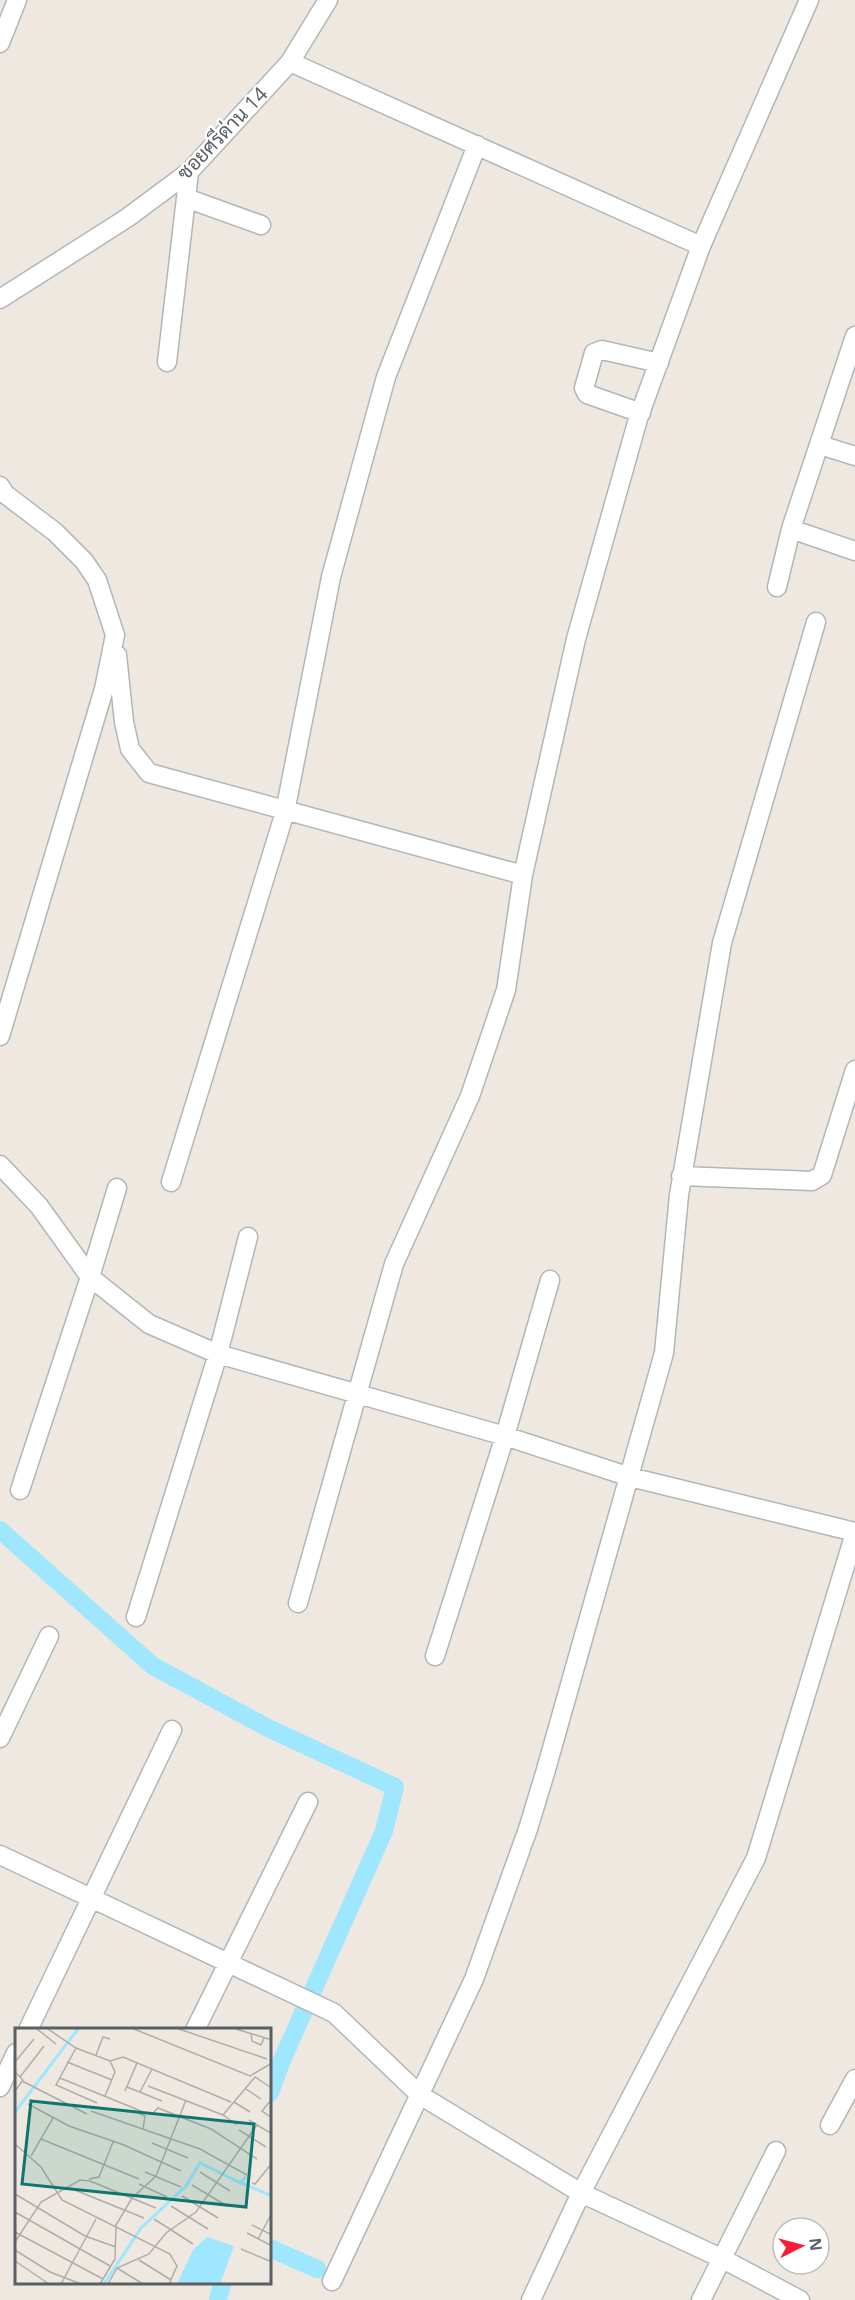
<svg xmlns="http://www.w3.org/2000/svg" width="855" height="2300" font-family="'Open Sans',Sarabun,sans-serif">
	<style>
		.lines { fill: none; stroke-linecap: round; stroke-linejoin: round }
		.canal { stroke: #9fe7ff; stroke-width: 18 }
		.street-casing { stroke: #b1b6b9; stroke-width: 21 }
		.street { stroke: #fff; stroke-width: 18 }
		.labels { text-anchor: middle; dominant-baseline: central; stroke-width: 5; stroke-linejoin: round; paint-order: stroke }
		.street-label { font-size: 20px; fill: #595f63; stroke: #fff }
		.inset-river { fill: none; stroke: #9fe7ff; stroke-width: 3 }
		.inset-road { fill: none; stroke: #aeadaa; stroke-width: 1.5 }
		.view { fill: #0f766e; fill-opacity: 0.15; stroke: #0f766e; stroke-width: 3 }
		.inset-edge { fill: none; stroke: #595f63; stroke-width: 3 }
	</style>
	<rect width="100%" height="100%" fill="#eee8e0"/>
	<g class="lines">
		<path class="canal" d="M0,1530L153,1666L268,1728L395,1787L384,1831L282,2060L270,2093
			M270,2248L317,2269
			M218,2300L222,2284"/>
		<g class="street-casing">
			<path id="street" d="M0,43L17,0
				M290,62L701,246
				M186,198L261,225
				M0,299L127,218L189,172L290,62L328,0
				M167,362L189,172
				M641,413L587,394L584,388L594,353L602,350L659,363
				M820,445L855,456
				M0,486L5,494L55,532L84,561L97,580L115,635L104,689L0,1036
				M791,529L855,551
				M777,587L791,529L855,336
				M117,655L124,722L130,749L149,773L523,875
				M0,1165L39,1206L90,1277L149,1324L218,1354L505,1436L630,1477L855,1532
				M681,1176L812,1181L822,1175L855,1070
				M171,1182L285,812L331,577L386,377L477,145
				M20,1490L90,1277L117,1188
				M298,1603L394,1264L470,1096L506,990L523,875L576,639L638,419L701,246L809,0
				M136,1617L218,1354L248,1237
				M435,1656L505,1436L550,1280
				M0,1738L49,1636
				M0,1855L334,2013L420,2095L581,2193L721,2258L800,2300
				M28,2030L172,1730
				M195,2030L308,1802
				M0,2087L16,2053
				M830,2125L855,2079
				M332,2281L474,1979L528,1829L545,1773L664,1353L679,1195L722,943L816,622
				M531,2300L581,2193L756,1858L855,1533
				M701,2300L776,2151"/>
		</g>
		<use href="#street" class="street"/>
	</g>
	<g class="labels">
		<g class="street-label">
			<text transform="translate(222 133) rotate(-46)">ซอยศรีด่าน 14</text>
		</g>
	</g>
	<g transform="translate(15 2028)">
		<rect width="256" height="256" fill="#eee8e0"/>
		<path d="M192,209L219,218L205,256H162L178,222Z" fill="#9fe7ff"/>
		<path class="inset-river" d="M0,84L63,1M226,155L257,168M89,256L126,200L171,158L185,135L226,155L231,148"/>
		<path class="inset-road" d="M22,1L41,16M33,1L61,20L95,33L108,29L216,74M119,1L235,48L257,35M164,1L252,31M221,1L257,12M236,6L237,13L246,17L249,10M61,20L41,57L82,75M81,27L88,9L95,11M0,34L19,11M52,34L97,52M0,44L8,52L0,63M5,49L29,18M45,50L126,83M7,53L72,86M133,58L208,87L222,97M112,59L147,73M231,61L246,71M110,63L122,35M125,64L137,41M90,68L100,44L95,33M257,71L247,83L257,90M219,74L235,84M13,76L54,98L109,117L166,143M76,83L185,121L232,147M119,83L130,88L128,101M139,84L143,80L196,101L242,131M208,87L240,49L255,59M234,92L257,106M224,102L251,119M26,111L124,151M137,115L173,130M0,116L26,139L47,172L155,226L162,238L154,256M16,128L38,90M130,144L166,159M185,144L215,163M74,151L84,149L98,114M237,155L240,156L257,135M124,156L152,169M177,157L212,178M55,160L129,190M0,166L70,208L101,219M167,168L203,190M156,178L193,201M0,184L95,238M139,191L178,216M237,197L257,207M0,204L88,251M232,205L257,218M243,211L257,185M0,214L26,174L65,152L75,153L141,180M226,221L257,234M0,222L35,244L66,256M124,232L156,252M0,233L34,256M46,256L81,191M85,256L100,231L101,197L117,170L141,148L171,72M93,256L102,240M128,256L102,240L134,226L151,205L181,184L242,97"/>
		<path class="view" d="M16,73L239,96L231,179L7,156Z"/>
		<rect width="256" height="256" class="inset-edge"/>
	</g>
	<g transform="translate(801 2246) rotate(84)"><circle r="28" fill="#ffffff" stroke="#bdbfc1" stroke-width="1.5"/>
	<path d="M0-4.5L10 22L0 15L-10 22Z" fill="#f91b34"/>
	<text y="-9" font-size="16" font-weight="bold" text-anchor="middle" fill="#595f63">N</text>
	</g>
</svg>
